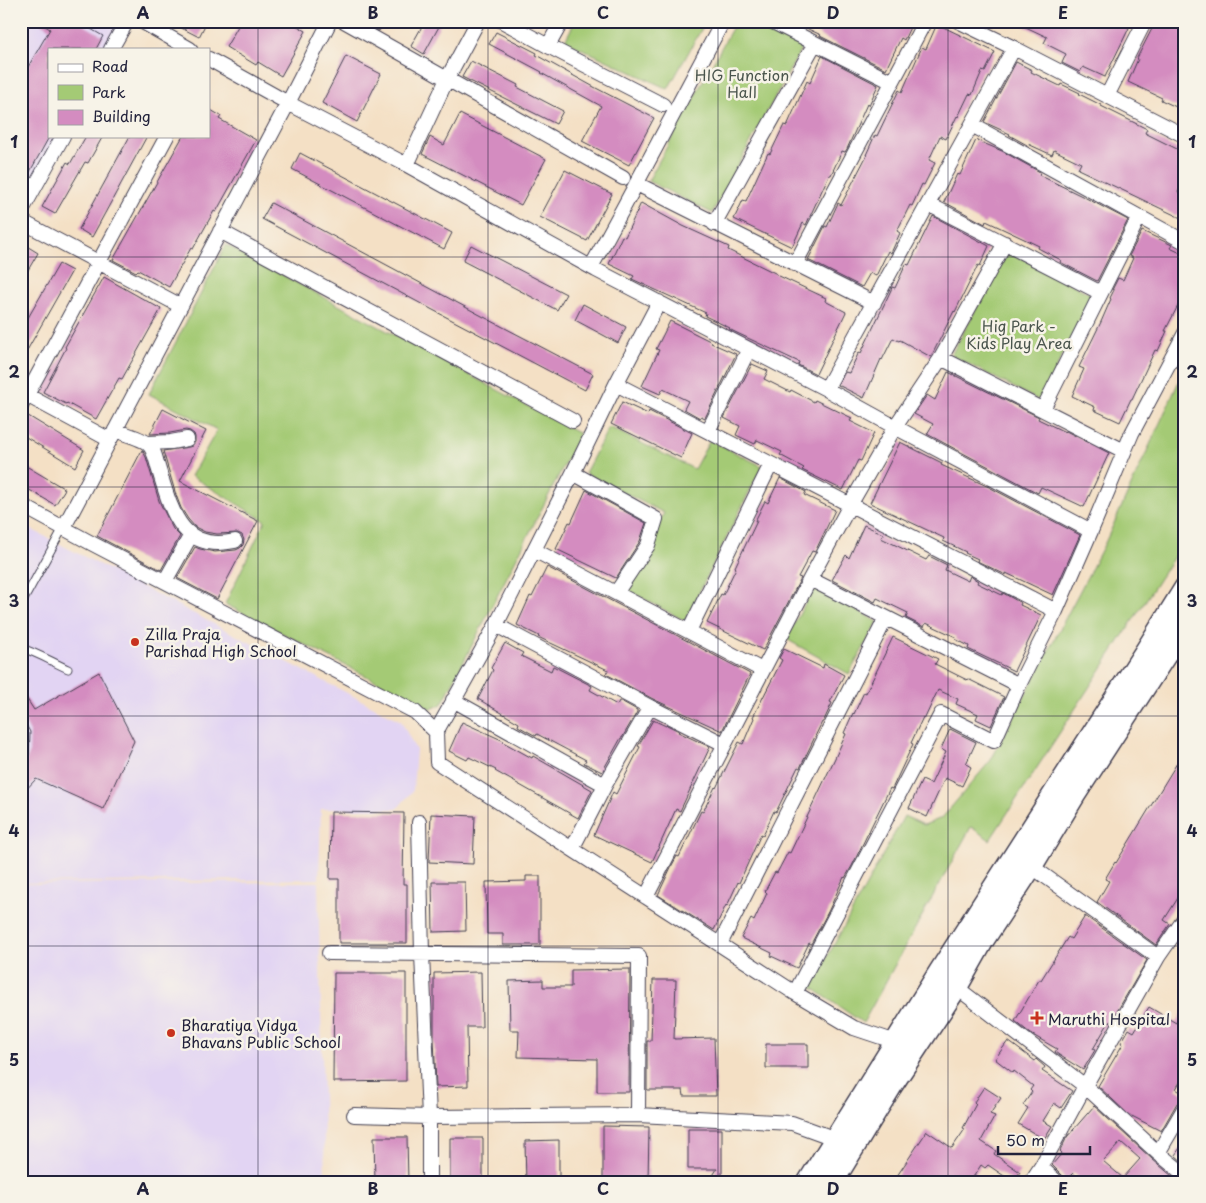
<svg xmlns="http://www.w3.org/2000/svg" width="1206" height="1203" font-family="'Playpen Sans',sans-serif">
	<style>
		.built { fill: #e2d4f3 }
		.green { fill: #a4ca75; stroke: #637658 }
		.building { fill: #d48cc0; fill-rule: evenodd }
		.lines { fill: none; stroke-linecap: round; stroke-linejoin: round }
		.service-casing { stroke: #423e50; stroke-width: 9 }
		.minor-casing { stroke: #423e50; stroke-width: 16 }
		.trunk-casing { stroke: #423e50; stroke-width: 25 }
		.service { stroke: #fff; stroke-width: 7 }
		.minor { stroke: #fff; stroke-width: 14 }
		.trunk { stroke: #fff; stroke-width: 22 }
		.grid { fill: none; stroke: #22223b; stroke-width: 1; stroke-opacity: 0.55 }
		.poi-dot { fill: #c8321e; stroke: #f7f3e8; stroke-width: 2 }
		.labels { text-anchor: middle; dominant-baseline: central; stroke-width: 5; stroke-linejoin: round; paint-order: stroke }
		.park-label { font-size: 15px; fill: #49544c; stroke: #f7f3e8 }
		.poi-label { font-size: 15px; fill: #22223b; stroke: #f7f3e8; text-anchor: start }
		.neatline { fill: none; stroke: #22223b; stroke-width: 2 }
		.grid-label { font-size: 16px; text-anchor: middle; font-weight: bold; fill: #22223b }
	</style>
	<rect width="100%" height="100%" fill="#f7f3e8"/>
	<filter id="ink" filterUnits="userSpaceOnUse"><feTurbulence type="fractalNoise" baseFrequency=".02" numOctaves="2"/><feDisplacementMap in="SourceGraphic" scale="10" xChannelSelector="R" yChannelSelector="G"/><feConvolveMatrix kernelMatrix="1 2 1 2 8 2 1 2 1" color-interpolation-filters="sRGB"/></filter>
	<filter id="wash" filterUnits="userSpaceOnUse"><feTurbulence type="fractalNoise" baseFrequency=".0096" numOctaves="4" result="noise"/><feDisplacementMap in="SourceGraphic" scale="20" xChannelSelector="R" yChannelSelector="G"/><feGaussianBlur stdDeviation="1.12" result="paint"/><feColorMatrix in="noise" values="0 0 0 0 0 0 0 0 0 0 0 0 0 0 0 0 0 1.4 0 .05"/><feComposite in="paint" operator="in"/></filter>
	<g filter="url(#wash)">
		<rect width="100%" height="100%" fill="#f4e0c5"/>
		<path class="built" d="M21,21H102L116,28L105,49H49V136H57L21,201Z
			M21,524L401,721L416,750L413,790L397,809H321L319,879L21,883Z
			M318,882L325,1182H21V884Z"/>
		<path class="green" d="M575,21H706L668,89L565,41Z
			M736,21H755L804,44L712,213L648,181Z
			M226,245L580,434L442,704L431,709L225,604L265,521L191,476L217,430L149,394Z
			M1008,251L1092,295L1040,401L951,355Z
			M1185,368V540L990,840L971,827L863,1023L811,987L904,816L924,825L942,818L991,760L1105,543Z
			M609,427L694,469L710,440L762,466L685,621L624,588L664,513L585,473Z
			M814,587L878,622L849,674L786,639Z"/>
		<g id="blocks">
			<path class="building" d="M37,21H77L103,36L96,49H49V137L21,188V79L50,29Z
				M168,21H207L199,37Z
				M241,21H289L306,31L281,76L258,62L256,65L226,47Z
				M362,21H385L379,31Z
				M425,21H442L424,54L411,46Z
				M791,21H913L904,40L901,38L886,69L820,36L821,35Z
				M1013,21H1116L1129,28L1105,77L1083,67L1080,72L1062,63L1066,54L1044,43L1047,37Z
				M1156,21H1185V111L1161,100L1162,98L1128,82L1138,59L1137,58Z
				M937,24L995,52L985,72L982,71L972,95L969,94L958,117L957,116L946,139L940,136L929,160L935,163L924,185L922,184L912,206L910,205L897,231L900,233L891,253L888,251L876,276L870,273L862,287L808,260L825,226L827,227L838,203L841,205L867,155H866L875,135L877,136L899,90L902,92L922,47L926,49Z
				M496,32L537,53L536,55L594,87L654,118L629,165L582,141L601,106L541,73L542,72L489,44Z
				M346,56L381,74L357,122L322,103Z
				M822,56L878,85L869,105L867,104L847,149L845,152L842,151L831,175H829L806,225L803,223L792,247L734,219L743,200L746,201L768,153L770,154L784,125L787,126L807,81L810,83Z
				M471,61L518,85L517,87L563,111L556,124L462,77Z
				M1016,62L1032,70L1031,72L1060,86L1061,84L1080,93L1079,94L1101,105V106L1147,129L1145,133L1185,153V179L1178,192L1185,195V220L1078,169L1081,163L1054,150L1052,155L1028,144L1027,145L1009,135L1010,134L984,122Z
				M209,109L221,116L219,119L256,140L216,212L214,211L193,249L191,248L169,287L138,270L136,272L113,260L183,136H209Z
				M460,114L546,159L521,205L422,154L430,137L444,145Z
				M86,136H103L88,163L85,162L55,214L42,207L67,162L70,164Z
				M130,136H147L92,237L79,229Z
				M976,140L1002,151L1040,172L1039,175L1084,197L1128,220L1097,281L1060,262L1061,260L1038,248L1039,246L986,221L985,224L944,202L957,174L960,175Z
				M300,153L452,233L444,249L292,169Z
				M565,170L612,194L587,241L540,217Z
				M271,203L482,316L593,374L585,390L431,309L262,219Z
				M641,203L683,226L729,247L728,250L777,274V275L826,298L825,301L846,312L816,374L798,365L799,362L737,333L729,329L730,328L705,316L706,313L632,279L634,276L609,264L622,236L625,237Z
				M933,216L989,246L980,266L978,265L955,312L954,311L931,357L900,340L899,341L893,338L882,360L881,359L864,398L838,385L845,372L849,373L859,352L861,353L891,290L892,287L895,288L906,264L909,265Z
				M1142,231L1172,245L1170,248L1185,255V292L1165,331H1167L1158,351L1155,350L1132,399H1131L1120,422L1094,410L1095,407L1072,396L1084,369L1079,367L1101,322L1111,299L1110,298L1114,290H1112L1118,278L1123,280L1133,258L1129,256Z
				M25,245L38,253L21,282V251Z
				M471,245L566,294L557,310L463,261Z
				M59,264L72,271L21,361V330Z
				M104,277L161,309L122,379L119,378L96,419L67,403L66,404L43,392L66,348L65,347Z
				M583,304L626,327L618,343L575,320Z
				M670,321L712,342L711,343L736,354L705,418L701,416L700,418L684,409L688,401L663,389L660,394L642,386L659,350L656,349Z
				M752,364L768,371L764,379L790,392L791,390L814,402L815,400L852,418L850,421L874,433L861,461L858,460L843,490L802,470L804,468L780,455L782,452L757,440L755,444L736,435L740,426L724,418Z
				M948,372L1039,417L1038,419L1065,432L1066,431L1109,453L1084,507L1041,487L1038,493L927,434L933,424L914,414L927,395L935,400Z
				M622,402L648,414L649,411L692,433L681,458L611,424Z
				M163,409L206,431L180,481L258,521L217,599L177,578L195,547L200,549L215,552L236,550L240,548L243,545L244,540L242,535L238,533L217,534L205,532L195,527L188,519L181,508L176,495L163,451L189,447L192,446L195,442V437L194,434L190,431L186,430L170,433L150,434Z
				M25,414L84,450L75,467L21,434V415Z
				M900,442L942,463L941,465L989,487L1080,535L1053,595L1006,573V575L977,561L978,559L965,553L966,552L943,541L944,538L870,503Z
				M142,450L146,457L159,501L173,529L180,536L161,570L97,536Z
				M21,463L65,489L55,505L21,485Z
				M780,478L806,492L804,495L835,510L815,552L812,551L798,577L801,578L763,650L707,623L721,594L723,595L736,568L735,567L757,521H755L765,501L768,503Z
				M586,490L646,523L640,541L616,578L556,549L569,522L571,523Z
				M864,525L883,534L881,538L926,560L929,556L947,565L945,570L968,581L970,576L978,581L977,583L1002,595L1003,593L1021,603L1020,605L1041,615L1014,671L968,649L969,646L955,639L956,637L926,623L924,627L906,618L908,613L877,598L875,602L832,580L846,555L849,558Z
				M547,567L750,674L722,731L653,699L606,674L608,670L538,637L539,636L517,625L530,596L532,597Z
				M893,637L938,659L935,664L967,680L968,679L1004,697L991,726L976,719L978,714L956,704L958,699L938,690L925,718L923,717L911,743L913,744L892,789L890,788L852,866L845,878L844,877L829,910L811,944L809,943L797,968L771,956L772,953L741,938L751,919L754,921L767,893L765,891L775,872L777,873L788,852L790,853L835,758L846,734L844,733L853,713L854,714L864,692L866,693Z
				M505,643L523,653L521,656L551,671L553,666L592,686L590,690L617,705L619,701H621L637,710V712L622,738H621L602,772L584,763L586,760L537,734L536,736L518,726L519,723L478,699L493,670L491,668Z
				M784,649L823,668L824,664L844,675L830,702L832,703L825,718L823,722H822L800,768L798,767L776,812L774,811L763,835L761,834L739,883L738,882L727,906L726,905L714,930L658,895L672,865L677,856L679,857L701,811L703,812L715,787L716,788L739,742L743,744L754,718L753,717L782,660L779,658Z
				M99,672L134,741L103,809L36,779L21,795V770L29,755L30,732L21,716V690L34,710Z
				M653,720L666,726L667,725L679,731L678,732L710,747L680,811L676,809L652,862L594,835L613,792L616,794L640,747L638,746Z
				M462,722L504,741L503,742L532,758L533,756L592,790L578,818L495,771L496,770L469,757L467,760L449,751Z
				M950,729L976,742L966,764L971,767L962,786L945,778L927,817L909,808L922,780L931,784L946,752L941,749Z
				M1185,750V887L1164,920L1170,924L1156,945L1097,902L1109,881L1105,879L1115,862L1116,863Z
				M331,812L404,813L403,884H407V943H339V879H330Z
				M431,814L475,816L473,864L429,862Z
				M526,876H540V945H503V934H487L486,882L526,881Z
				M432,882H465L466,931L433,932Z
				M1085,916L1147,960L1119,1008L1110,1023L1109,1022L1093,1049L1095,1050L1083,1070L1059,1055L1055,1052L1057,1049L1031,1034L1015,1021L1039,980H1041L1068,937L1071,939Z
				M630,969L629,1092H597V1059L518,1057L519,1030H510L509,981L543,980V987H571V970Z
				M481,972L482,1027H467L468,1086L436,1087L434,1038V973Z
				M334,973H406V1081L333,1082Z
				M653,980H676L674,1039L714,1038L716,1096H684L683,1090H647V1041H651Z
				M1149,1007L1176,1023L1185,1007V1073L1176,1089L1185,1095V1098L1177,1103L1161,1131L1128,1114L1098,1086L1123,1044L1121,1043L1129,1029L1134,1032Z
				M1008,1041L1035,1061L1036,1059L1045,1067L1042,1071L1072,1091L1061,1108L1054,1103L1043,1121L1052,1126L1044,1139L1018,1124L1028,1108L1023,1105L1032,1092L1030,1090L1033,1086L1014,1071L1013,1073L995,1059Z
				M766,1044H808V1068H766Z
				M984,1087L1001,1098L990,1114L995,1116L981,1141L996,1151L994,1154L1020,1172L1013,1182L988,1165L985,1168L981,1165L970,1182H893L927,1131L952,1148L965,1129L963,1128L976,1104L974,1102Z
				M1094,1106L1152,1159L1179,1182H1083L1073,1173L1066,1180L1063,1176L1052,1165L1062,1153L1060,1151L1067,1137ZM1121,1142L1140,1159L1123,1178L1103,1161Z
				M603,1126L649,1127L648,1182H603Z
				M688,1129H722V1182H709L717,1169H688Z
				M374,1137H407L408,1182H375Z
				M450,1138H483V1182H450Z
				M559,1140V1182H526L525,1141Z
				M1185,1141V1164L1175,1155Z"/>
		</g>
	</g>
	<g filter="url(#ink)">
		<use href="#blocks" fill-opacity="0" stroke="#423e50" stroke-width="1"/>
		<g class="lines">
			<g class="service-casing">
				<path id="service" d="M21,605L63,528
					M21,648C38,653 52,662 68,669"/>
			</g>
			<g class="minor-casing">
				<path id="minor" d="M141,21L190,49
					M344,21L623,178
					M502,21L548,46L663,105
					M771,21L892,82
					M958,21L1014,48L1185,136
					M548,46L562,21
					M111,49L127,21
					M209,59L288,103L407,165L596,270L826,389L895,427L1091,531
					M1107,96L1145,21
					M972,125L1185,242
					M407,165L447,79L478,21
					M637,184L874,303
					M928,204L1101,293
					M21,212L63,136
					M21,221L181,306
					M714,224L815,43
					M220,231L573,421
					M795,264L925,21
					M591,267C636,186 679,103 723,21
					M659,302L616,384L573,473L496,625L436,732L437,762L795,993L854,1028L896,1042
					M941,358L1124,451
					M616,384L1056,611
					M826,389L1014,48
					M21,392L110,440
					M21,406L167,136
					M1043,409L1139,217
					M115,430C123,433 142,439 147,443C154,448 156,460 158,467C171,509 180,553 235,541
					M708,431L749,349
					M148,443L171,442L187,439
					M573,473L656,519L648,545L616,593
					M21,505L93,544L415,712L436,732
					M64,527L288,103L330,21
					M534,550L762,670
					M810,579L1019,685
					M165,581L191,535
					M496,625L650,707L724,744
					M689,631L771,464
					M1171,645L1185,657
					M453,700L605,785
					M419,822L422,954L429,1117V1182
					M572,849L605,785L650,707
					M1031,866L1158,957
					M646,897L810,579L850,505L895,427L941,358L1005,243
					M720,944L886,618
					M329,953L639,956L638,1115
					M956,987L1085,1086L1158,1153L1185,1175
					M795,993L941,714L994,741L1019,685L1056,611L1091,531L1132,433L1185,333
					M354,1115L429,1117L638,1115L792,1123L836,1139
					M1158,1153L1185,1107
					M1041,1167L1057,1182
					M1031,1182L1041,1167L1085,1086L1158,957L1185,918"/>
			</g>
			<g class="trunk-casing">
				<path id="trunk" d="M809,1182L940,972L1147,650L1185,589
					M832,1182L890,1087L956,987L982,941L1031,866L1074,795L1185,624"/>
			</g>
			<use href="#service" class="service"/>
			<use href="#minor" class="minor"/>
			<use href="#trunk" class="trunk"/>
		</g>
	</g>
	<path class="grid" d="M258,21V1182M488,21V1182M718,21V1182M948,21V1182M21,257H1185M21,487H1185M21,716H1185M21,946H1185"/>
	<g class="poi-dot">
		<circle cx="135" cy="642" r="5"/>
		<path d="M1034.5 1010.5h5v5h5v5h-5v5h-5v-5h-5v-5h5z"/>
		<circle cx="171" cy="1033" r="5"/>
	</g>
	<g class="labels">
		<g class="park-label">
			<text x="742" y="74">HIG Function<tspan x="742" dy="17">Hall</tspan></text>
			<text x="1019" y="325">Hig Park -<tspan x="1019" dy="17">Kids Play Area</tspan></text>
		</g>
		<g class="poi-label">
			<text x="145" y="633">Zilla Praja<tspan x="145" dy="17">Parishad High School</tspan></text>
			<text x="1048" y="1018">Maruthi Hospital</text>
			<text x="181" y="1024">Bharatiya Vidya<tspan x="181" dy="17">Bhavans Public School</tspan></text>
		</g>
	</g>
	<rect width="1206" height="1203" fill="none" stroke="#f7f3e8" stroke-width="55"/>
	<rect x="48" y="48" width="162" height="90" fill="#f7f3e8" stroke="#a29fa3"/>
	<rect x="58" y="64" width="25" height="8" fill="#ffffff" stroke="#a29fa3"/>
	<text x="92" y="72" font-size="15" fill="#22223b">Road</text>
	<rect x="58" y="85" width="25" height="15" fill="#a4ca75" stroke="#a29fa3"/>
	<text x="92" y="98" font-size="15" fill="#22223b">Park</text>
	<rect x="58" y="110" width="25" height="15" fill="#d48cc0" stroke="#a29fa3"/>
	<text x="92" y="122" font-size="15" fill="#22223b">Building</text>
	<path d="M998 1146v8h92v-8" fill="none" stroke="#22223b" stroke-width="2.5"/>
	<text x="1006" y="1146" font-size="15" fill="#22223b" stroke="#f7f3e8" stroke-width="4" paint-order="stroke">50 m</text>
	<rect x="28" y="28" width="1150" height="1148" class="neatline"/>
	<g class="grid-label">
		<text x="143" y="19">A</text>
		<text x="373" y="19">B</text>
		<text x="603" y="19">C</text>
		<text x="833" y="19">D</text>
		<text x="1063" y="19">E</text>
		<text x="14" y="148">1</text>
		<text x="1192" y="148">1</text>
		<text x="14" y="378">2</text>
		<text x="1192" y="378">2</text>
		<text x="14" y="607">3</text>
		<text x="1192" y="607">3</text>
		<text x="14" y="837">4</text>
		<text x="1192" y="837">4</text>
		<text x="14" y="1066">5</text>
		<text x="1192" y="1066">5</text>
		<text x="143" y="1195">A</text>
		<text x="373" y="1195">B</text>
		<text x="603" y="1195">C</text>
		<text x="833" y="1195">D</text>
		<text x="1063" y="1195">E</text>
	</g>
</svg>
